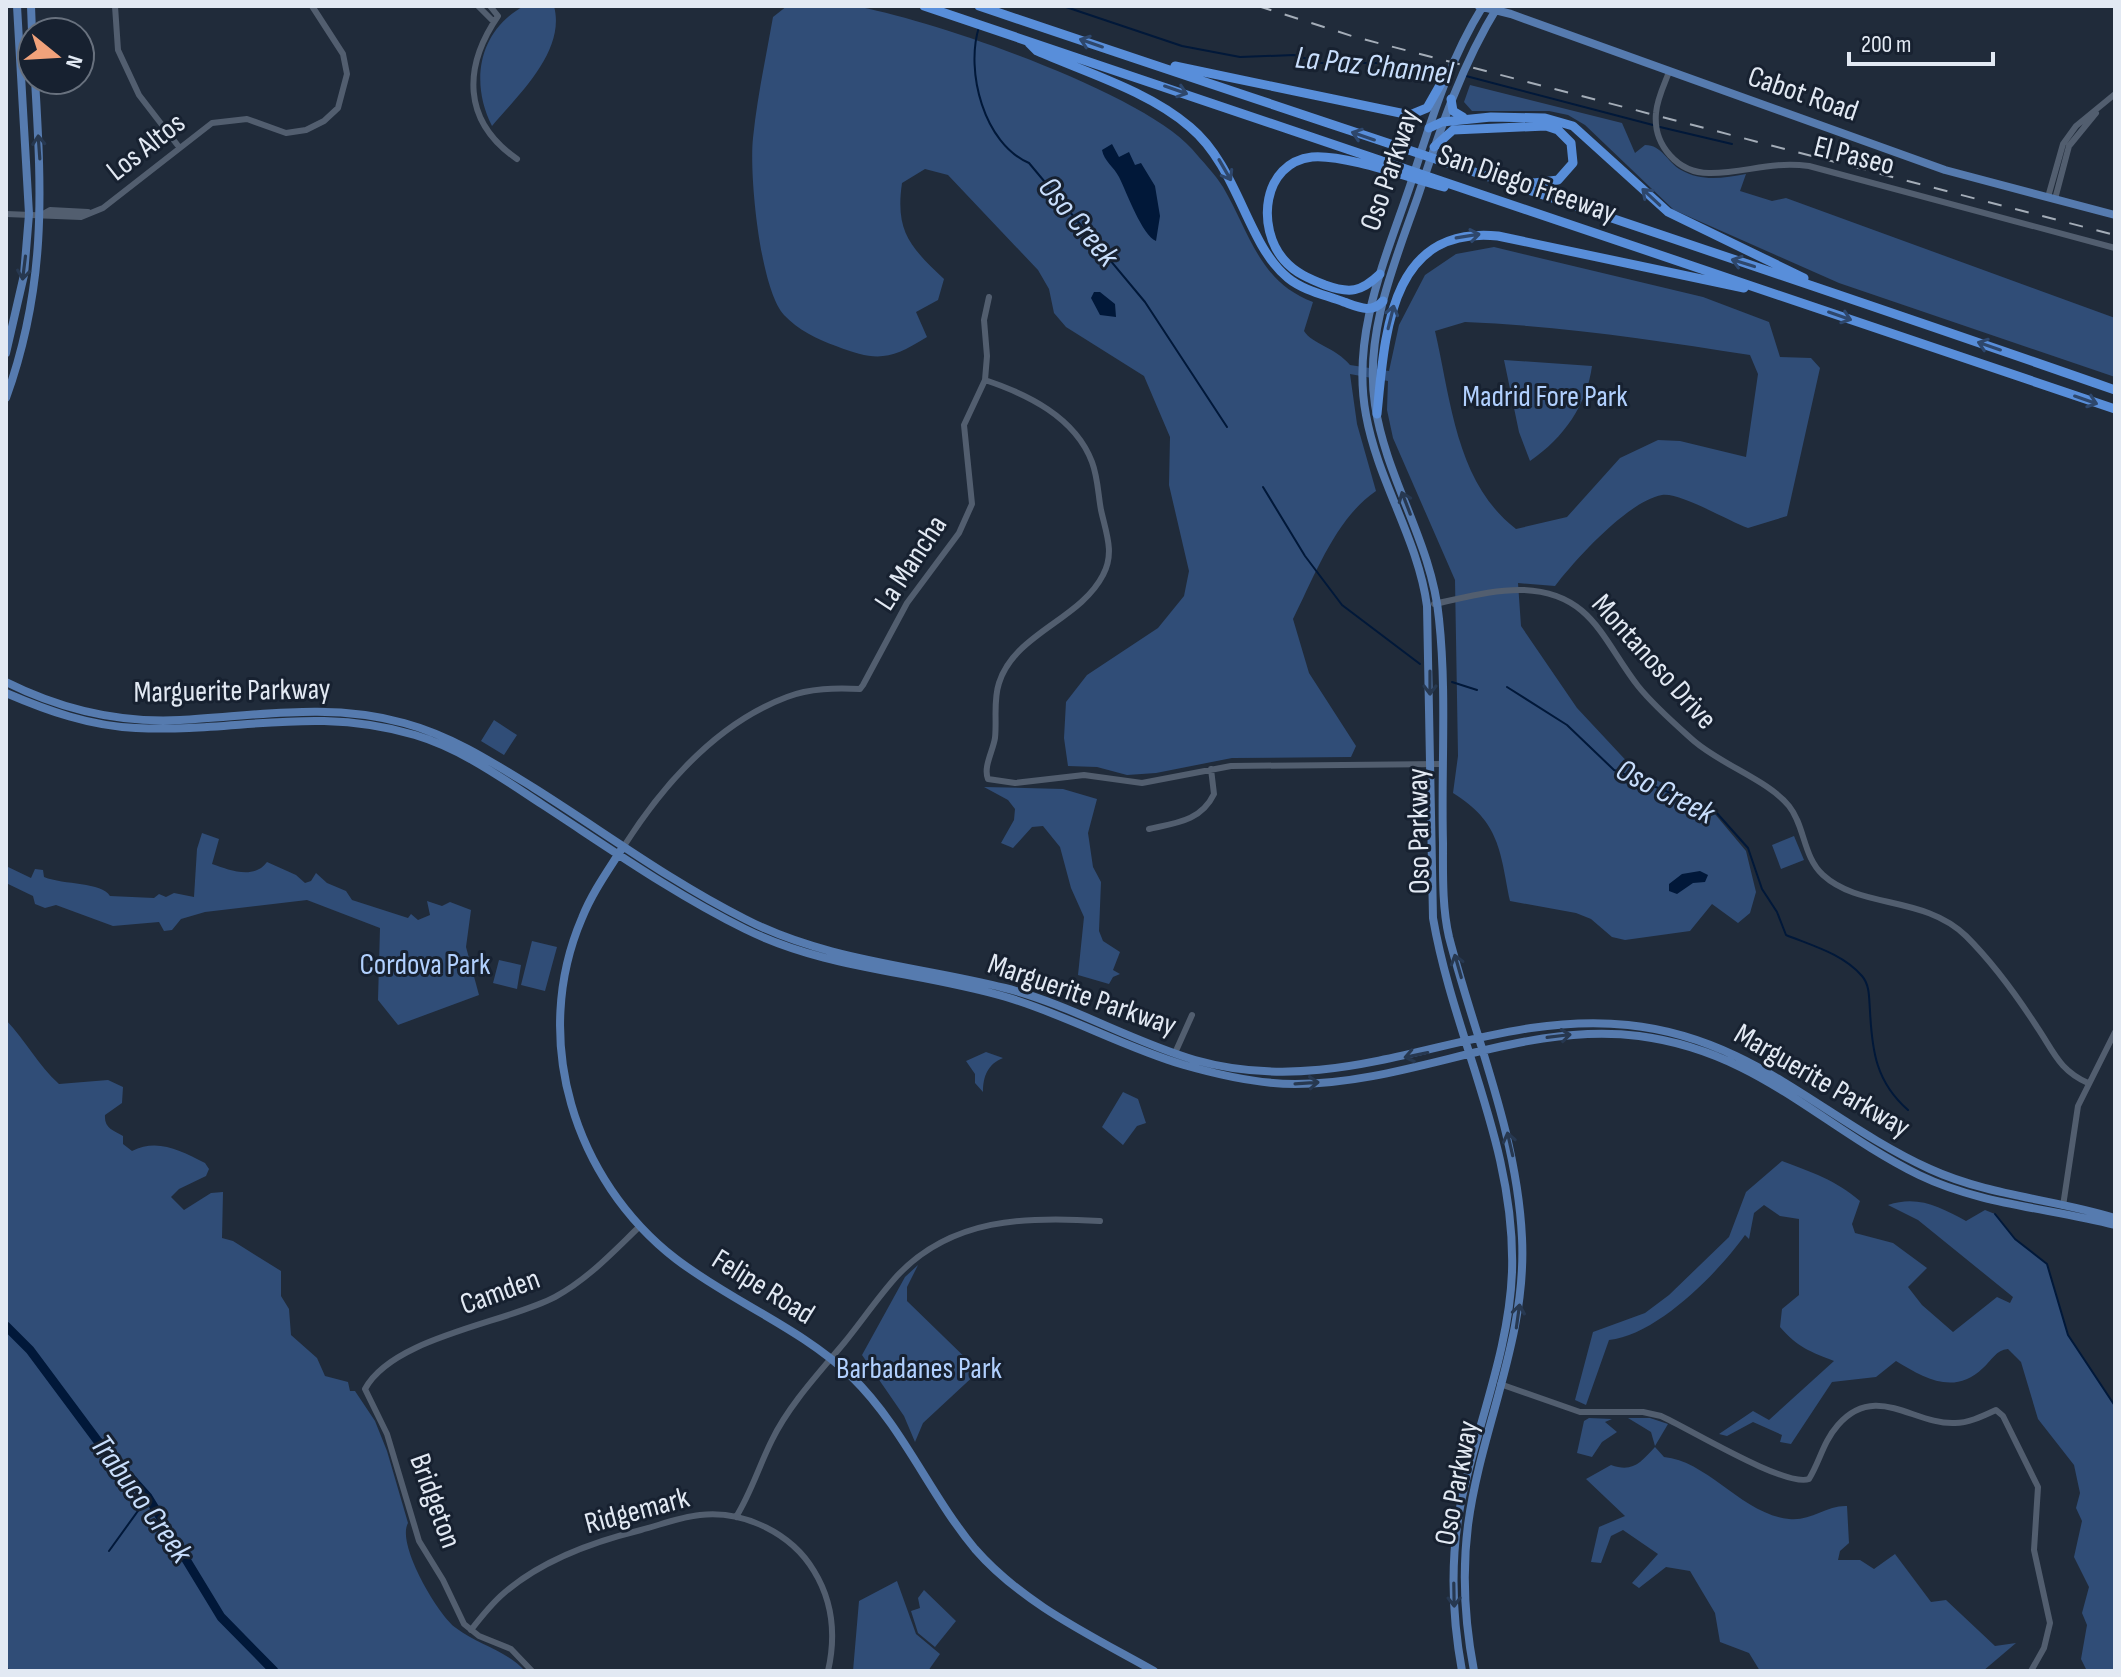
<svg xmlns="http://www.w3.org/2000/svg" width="2121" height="1677" font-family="'Sofia Sans Condensed',sans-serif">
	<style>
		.green { fill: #304d77; fill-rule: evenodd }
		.water { fill: #011839 }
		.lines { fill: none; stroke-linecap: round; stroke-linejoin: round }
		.stream { stroke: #011839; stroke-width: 2 }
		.river { stroke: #011839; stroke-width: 9 }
		.minor { stroke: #525e6f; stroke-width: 6 }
		.major { stroke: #567baf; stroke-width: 8 }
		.highway { stroke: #588eda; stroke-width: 9 }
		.rail { stroke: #a4adb8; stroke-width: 2; stroke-dasharray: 14 14; stroke-linecap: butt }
		.oneway { stroke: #2e476c }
		.oneway2 { stroke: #273850 }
		.labels { text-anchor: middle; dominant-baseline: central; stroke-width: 6; stroke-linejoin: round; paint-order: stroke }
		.street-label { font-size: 30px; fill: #e2e9f3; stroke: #172130 }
		.park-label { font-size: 30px; fill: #b1d0fe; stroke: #172130 }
		.water-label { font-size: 32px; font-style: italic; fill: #c8defc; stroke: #172130 }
	</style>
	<rect width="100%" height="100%" fill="#202b3a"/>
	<path class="green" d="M524,6H554C566,51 519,94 492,126C470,83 478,31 524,6Z
		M787,6C809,6 833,3 854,6C931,19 1142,92 1192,149C1202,161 1215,174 1223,187C1250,233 1259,282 1313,302L1304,331C1312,344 1335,347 1350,365L1389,371L1399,325L1425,275L1456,254L1494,247L1703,297L1769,322L1780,357L1811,358L1820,368L1787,516L1748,528C1728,521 1680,492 1662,495C1628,501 1575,560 1555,586L1518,583L1521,626L1577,708L1633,768L1709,807L1746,851L1756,892L1750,913L1738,923L1712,904L1690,931L1625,940L1612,937L1591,919L1576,913L1510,901C1500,851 1500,822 1453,793L1458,756L1455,580L1393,438L1387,410L1388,381L1350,374L1357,424L1376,491C1336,518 1315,575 1293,619L1309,673L1356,746L1351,757L1232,758L1156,773L1127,775L1097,767L1068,766L1064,738L1066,702L1087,675L1158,628L1184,596L1189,571L1169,485L1170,437L1144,376L1066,327L1054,313L1049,289L1038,270L948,175L925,169L902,183C895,231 910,247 944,279L938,300L916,312L927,337C890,360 877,362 836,346C818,340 797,329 784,315C760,289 749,174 753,138C757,98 766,57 773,17ZM1465,322C1561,326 1655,340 1750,355L1758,374L1746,457L1680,441L1658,440L1620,458L1567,517L1516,529C1456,483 1451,400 1435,331Z
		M1470,85L1622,123L1635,153L1645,145C1662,145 1667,162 1681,170C1702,182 1723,178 1746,174L1740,191L1772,201L1786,198L2115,318V377L1839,283L1674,210L1585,125L1568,115L1549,111H1472L1464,102Z
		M1504,360L1592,366C1587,404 1564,438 1530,461L1519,432Z
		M494,720L517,735L504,755L481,741Z
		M984,787L1063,789L1097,799L1088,833L1093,867L1101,882L1099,931L1103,941L1120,952L1113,970L1120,974L1113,977L1109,984L1078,975L1084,917L1071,888L1060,847L1043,826L1032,827L1013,848L1001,843L1014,820L1015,809L1008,800Z
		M202,833L219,839L212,864C229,870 254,880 267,862L296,875L305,883L311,881L316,873L327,883L346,891L352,900L408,918L411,914L418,920L430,915L427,901L442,906L450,902L471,910L466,947L479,995L398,1025L378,1000L380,928L307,900L205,912L181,919L172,930L164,931L159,922L113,926L56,905L45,908L35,904L33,896L6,883V866L31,878L35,869L43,870L44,877C64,885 102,882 110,896L154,898L159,894L166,897L174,893L194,897L197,849Z
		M1794,836L1804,860L1781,869L1772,845Z
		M532,941L557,947L545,991L521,985Z
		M499,960L521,965L517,989L493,983Z
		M6,1020C26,1041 38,1065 59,1084L108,1080L123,1087L122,1103L105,1115C104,1128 113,1130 123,1136V1144L132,1151C157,1138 180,1150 205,1163L209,1169L206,1176L179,1189L171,1197L184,1210L211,1193L223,1192L222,1238L233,1241L281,1271V1296L289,1309L291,1335L317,1358L325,1376L348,1382L350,1391H355L375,1421L387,1451L408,1523C396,1544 438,1615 456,1628C478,1645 506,1650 525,1671H11L6,1666Z
		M986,1052L1003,1058C988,1064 983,1076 983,1092L975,1083V1074L966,1061Z
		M1123,1092L1138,1099L1146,1123L1137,1126L1123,1145L1102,1127Z
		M1782,1161C1811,1172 1836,1180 1860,1201L1852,1224L1855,1233L1893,1243L1927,1268L1908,1287L1922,1305L1953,1332L1997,1297L2010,1303L2013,1297L1918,1220L1888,1205C1918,1195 1940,1207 1966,1221L1985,1210L1995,1214L2015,1239L2047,1264L2068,1335L2115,1406V1671H2087L2081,1659L2087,1625L2082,1613L2089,1587L2074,1557L2082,1521L2076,1508L2080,1493L2074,1465L2038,1419L2021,1362L2008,1349C1996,1350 1992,1360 1983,1368C1954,1396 1924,1378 1896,1361L1876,1377L1832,1382L1791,1444L1780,1442L1782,1435L1753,1422L1727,1436L1719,1434L1753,1411L1769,1420L1834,1361C1811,1352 1797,1347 1780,1327L1782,1309L1799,1295V1219L1780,1216L1764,1205L1754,1213L1749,1239L1745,1235C1718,1273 1657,1335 1609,1340L1586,1405L1575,1400L1593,1332L1645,1313L1669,1295L1729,1237L1746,1192Z
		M918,1265L907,1287V1301L979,1371L923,1423L915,1442L904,1416L862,1355L905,1277Z
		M1589,1418L1612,1419L1605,1422L1617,1432L1602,1442L1592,1457L1577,1453L1584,1421Z
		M1628,1418H1650L1668,1424L1655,1446L1651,1432Z
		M1655,1447L1664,1457C1708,1461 1742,1514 1789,1519C1809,1522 1827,1505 1847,1506L1849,1543L1840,1551L1838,1560H1860L1874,1569L1895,1554L1931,1602L1946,1600L1995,1646L2016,1643L1983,1671H1760L1749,1653L1720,1642L1715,1613L1690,1571L1666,1567L1639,1588L1632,1583L1658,1554L1623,1530L1611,1536L1601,1563L1591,1562L1599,1527L1625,1516L1586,1479L1611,1465C1633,1473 1641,1462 1655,1447Z
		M897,1581L916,1634L940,1654L928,1671H853L859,1601Z
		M924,1590L956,1621L935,1647L918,1633L911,1611L920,1608L918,1598Z"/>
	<path class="water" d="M1112,144L1119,157L1129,152L1135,165L1141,163L1155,186L1160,216L1156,241C1142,235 1127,193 1119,177C1114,167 1104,161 1102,150Z
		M1094,292H1100L1115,304L1116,317L1100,315L1091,298Z
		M1700,871L1708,875L1705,882L1693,883L1677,894L1669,891V884L1682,874Z"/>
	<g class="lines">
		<path class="stream" d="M1063,6L1182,46L1240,57L1294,55L1321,63H1411L1444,71
			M979,27C965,71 984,144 1029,163L1145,302L1227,427
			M1466,76L1653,125
			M1660,127L1732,144
			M1263,487L1305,556L1342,605L1420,664
			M1452,682L1477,690
			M1507,687L1567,725L1614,770L1715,811L1748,848L1762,889L1777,912L1786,935C1813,946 1843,954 1862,976C1870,985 1869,999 1870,1011C1872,1051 1876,1082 1908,1110
			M1995,1214L2015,1239L2047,1264L2068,1335L2115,1406
			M109,1551L148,1497"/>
		<path class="river" d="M6,1326L30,1350L97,1440L148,1497L221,1617L274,1671"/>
		<path class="minor" d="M115,6L118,50L139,95L179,147
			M478,6L494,22
			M490,6L498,16C463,67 462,121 517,159
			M1669,72C1664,85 1657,99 1656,113C1653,145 1678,174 1711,173C1746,173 1770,161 1809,166L2115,248
			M2048,197L2063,144L2076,126L2115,94
			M2055,199L2069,146L2096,113
			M6,214L81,217L103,208L212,123L247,119L286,133L306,130L324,121L338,108L347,74L343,54L312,6
			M41,215L50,210L88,212
			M985,380C1027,394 1075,417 1092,462C1098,478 1098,494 1101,510C1106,533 1115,553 1103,575C1080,620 1015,633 999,683C993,701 997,719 995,738C993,751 983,767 988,779L1015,783L1084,775L1142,783L1231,766L1441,764
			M1434,604C1463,598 1494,589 1524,590C1592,593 1603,641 1638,686C1654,706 1675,724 1694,741C1722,765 1769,781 1789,806C1805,826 1803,857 1823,875C1860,909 1924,895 1966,936C1992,962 2017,996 2037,1027C2054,1052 2059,1070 2088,1083
			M1149,829C1176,823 1201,821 1214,794L1211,769
			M624,846C663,785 717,723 787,697C810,688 836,688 860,689L863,685L907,603L959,533L972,504L964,425L985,380L987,356L984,320L989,297
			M1175,1053L1192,1015
			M2063,1206L2078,1106L2115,1032
			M1500,1384L1580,1412H1643L1661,1416C1688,1428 1786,1488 1809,1479C1820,1461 1823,1442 1838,1425C1876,1382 1914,1425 1955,1423C1969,1423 1983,1416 1996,1410L2003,1416L2038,1487L2034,1550L2050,1623L2044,1648L2031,1671
			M736,1517C751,1493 759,1466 772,1440C789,1405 819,1373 844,1343C862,1321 878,1297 897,1276C951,1218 1026,1216 1100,1221
			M471,1630C481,1617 491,1604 504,1593C542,1560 592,1542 641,1530C660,1525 680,1517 700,1515C745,1510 792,1534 814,1571C833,1602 836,1636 828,1671
			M532,1671L511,1649L479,1636L464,1624L443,1580L419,1541L387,1434L365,1389C393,1337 506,1323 555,1297C588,1279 612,1253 639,1227"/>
		<path class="major" d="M31,6L32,32
			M1479,6L1511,14L1945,170L2115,215
			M6,353L24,275L29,214L17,6
			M6,398C46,287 42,196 35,80
			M6,682C60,709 120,723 180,720C256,716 329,702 404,723C452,736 492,762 534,788C604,832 671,882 745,919C826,961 918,966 1005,988C1071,1005 1130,1041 1195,1060C1351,1104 1478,1009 1628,1025C1754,1038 1823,1120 1930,1169C1989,1196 2054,1199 2115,1218
			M6,693C48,711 90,726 136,728C236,733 313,705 415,735C462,749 503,779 543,805C609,848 674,894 745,929C828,970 918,971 1006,997C1067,1015 1123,1047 1184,1065C1219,1075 1259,1084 1295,1084C1412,1084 1521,1021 1639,1036C1757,1051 1820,1126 1919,1175C1981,1205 2050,1208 2115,1225
			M621,850C607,872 592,893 582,918C530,1039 574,1180 676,1259C732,1302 801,1328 852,1377C903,1427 930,1495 975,1549C1023,1604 1092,1636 1154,1671
			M1462,1671C1452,1616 1450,1558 1461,1502C1477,1425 1509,1351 1512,1272C1516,1146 1454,1039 1433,918L1427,606C1418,539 1378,482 1366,415C1351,335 1385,260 1410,186C1430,124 1448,62 1483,6
			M1474,1671C1465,1624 1462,1573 1468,1525C1481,1427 1527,1339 1522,1238C1517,1133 1475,1038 1449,937C1442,907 1443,874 1443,843C1441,769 1447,693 1439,619C1432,543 1386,479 1375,405C1364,333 1395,262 1418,196C1440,130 1461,66 1498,6"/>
		<path class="highway" d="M924,6L2115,409
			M979,6C1358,134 1738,258 2115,390
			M1029,43L1037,51C1087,73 1148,91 1190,127C1239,168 1247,245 1288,278C1304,291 1326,295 1344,302C1358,307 1372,314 1383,301
			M1175,66L1410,115L1427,108L1448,71
			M1451,99L1453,111L1463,117
			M1429,128L1442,122L1491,117L1545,118L1573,126L1668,212L1804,278
			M1434,147L1453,130L1546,126L1558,130L1571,143L1573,163L1558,180L1534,183L1496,175
			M1380,274C1361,292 1350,294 1325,285C1310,279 1295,273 1284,260C1256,228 1262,163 1312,157C1344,154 1410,178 1444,187
			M1377,414C1385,335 1389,225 1498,236L1744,288"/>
		<path class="rail" d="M1258,6L1355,37L2115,235"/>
	</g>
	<defs><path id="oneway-shaft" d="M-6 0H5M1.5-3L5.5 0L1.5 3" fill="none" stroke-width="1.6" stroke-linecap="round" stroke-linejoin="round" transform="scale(2)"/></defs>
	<g class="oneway">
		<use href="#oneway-shaft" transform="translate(1091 43) rotate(-161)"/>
		<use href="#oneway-shaft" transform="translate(1176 90) rotate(19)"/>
		<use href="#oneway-shaft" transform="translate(1363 136) rotate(-161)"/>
		<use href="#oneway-shaft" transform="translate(1225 170) rotate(60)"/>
		<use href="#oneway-shaft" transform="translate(1651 197) rotate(-137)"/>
		<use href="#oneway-shaft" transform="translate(1468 236) rotate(-9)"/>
		<use href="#oneway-shaft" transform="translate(1743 263) rotate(-163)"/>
		<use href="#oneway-shaft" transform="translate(1840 316) rotate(19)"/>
		<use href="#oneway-shaft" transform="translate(1391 317) rotate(-76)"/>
		<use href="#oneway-shaft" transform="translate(1989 346) rotate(-161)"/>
		<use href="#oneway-shaft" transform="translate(2086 400) rotate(19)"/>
	</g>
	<g class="oneway2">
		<use href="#oneway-shaft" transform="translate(39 147) rotate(-94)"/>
		<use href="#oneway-shaft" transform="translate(24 268) rotate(97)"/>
		<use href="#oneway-shaft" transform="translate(1406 503) rotate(-111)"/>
		<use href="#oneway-shaft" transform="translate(1430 683) rotate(90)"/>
		<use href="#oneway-shaft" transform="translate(1458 966) rotate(-106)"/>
		<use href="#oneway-shaft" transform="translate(1559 1036) rotate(-7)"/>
		<use href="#oneway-shaft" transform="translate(1416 1055) rotate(168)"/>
		<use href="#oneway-shaft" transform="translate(1307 1083) rotate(-4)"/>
		<use href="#oneway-shaft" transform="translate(1510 1144) rotate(-103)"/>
		<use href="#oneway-shaft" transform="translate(1518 1316) rotate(-82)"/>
		<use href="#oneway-shaft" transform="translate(1454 1595) rotate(89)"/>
	</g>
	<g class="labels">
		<g class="street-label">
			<text transform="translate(1803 94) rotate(19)">Cabot Road</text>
			<text transform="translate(146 147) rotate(-38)">Los Altos</text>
			<text transform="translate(1854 156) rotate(14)">El Paseo</text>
			<text transform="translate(1390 170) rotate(-71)">Oso Parkway</text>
			<text transform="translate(1527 184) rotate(19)">San Diego Freeway</text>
			<text transform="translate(911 563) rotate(-57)">La Mancha</text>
			<text transform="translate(1654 662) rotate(48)">Montanoso Drive</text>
			<text transform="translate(232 691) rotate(-1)">Marguerite Parkway</text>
			<text transform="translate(1419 831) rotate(-91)">Oso Parkway</text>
			<text transform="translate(1082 995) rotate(19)">Marguerite Parkway</text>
			<text transform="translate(1822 1081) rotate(30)">Marguerite Parkway</text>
			<text transform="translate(763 1287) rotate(32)">Felipe Road</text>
			<text transform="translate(500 1292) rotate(-20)">Camden</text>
			<text transform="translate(1457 1483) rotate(-79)">Oso Parkway</text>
			<text transform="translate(435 1501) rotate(70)">Bridgeton</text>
			<text transform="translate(637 1511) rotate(-15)">Ridgemark</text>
		</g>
		<g class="park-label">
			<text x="1545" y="397">Madrid Fore Park</text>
			<text x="425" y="965">Cordova Park</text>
			<text x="919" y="1369">Barbadanes Park</text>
		</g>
		<g class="water-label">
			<text transform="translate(1374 66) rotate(6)">La Paz Channel</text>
			<text transform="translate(1078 222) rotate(50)">Oso Creek</text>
			<text transform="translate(1665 792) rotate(27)">Oso Creek</text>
			<text transform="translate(141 1499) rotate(54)">Trabuco Creek</text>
		</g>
	</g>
	<rect width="2121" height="1677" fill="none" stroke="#e2e9f3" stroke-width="16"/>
	<g transform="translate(56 56) rotate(108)"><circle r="38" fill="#172130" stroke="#68717e" stroke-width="2"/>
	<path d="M0-6L14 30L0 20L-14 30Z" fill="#f1a27b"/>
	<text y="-12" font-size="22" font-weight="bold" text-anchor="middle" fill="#e2e9f3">N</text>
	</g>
	<path d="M1849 52v12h144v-12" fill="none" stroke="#e2e9f3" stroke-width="4"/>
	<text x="1861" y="52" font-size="24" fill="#e2e9f3" stroke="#172130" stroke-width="6" paint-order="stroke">200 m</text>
</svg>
